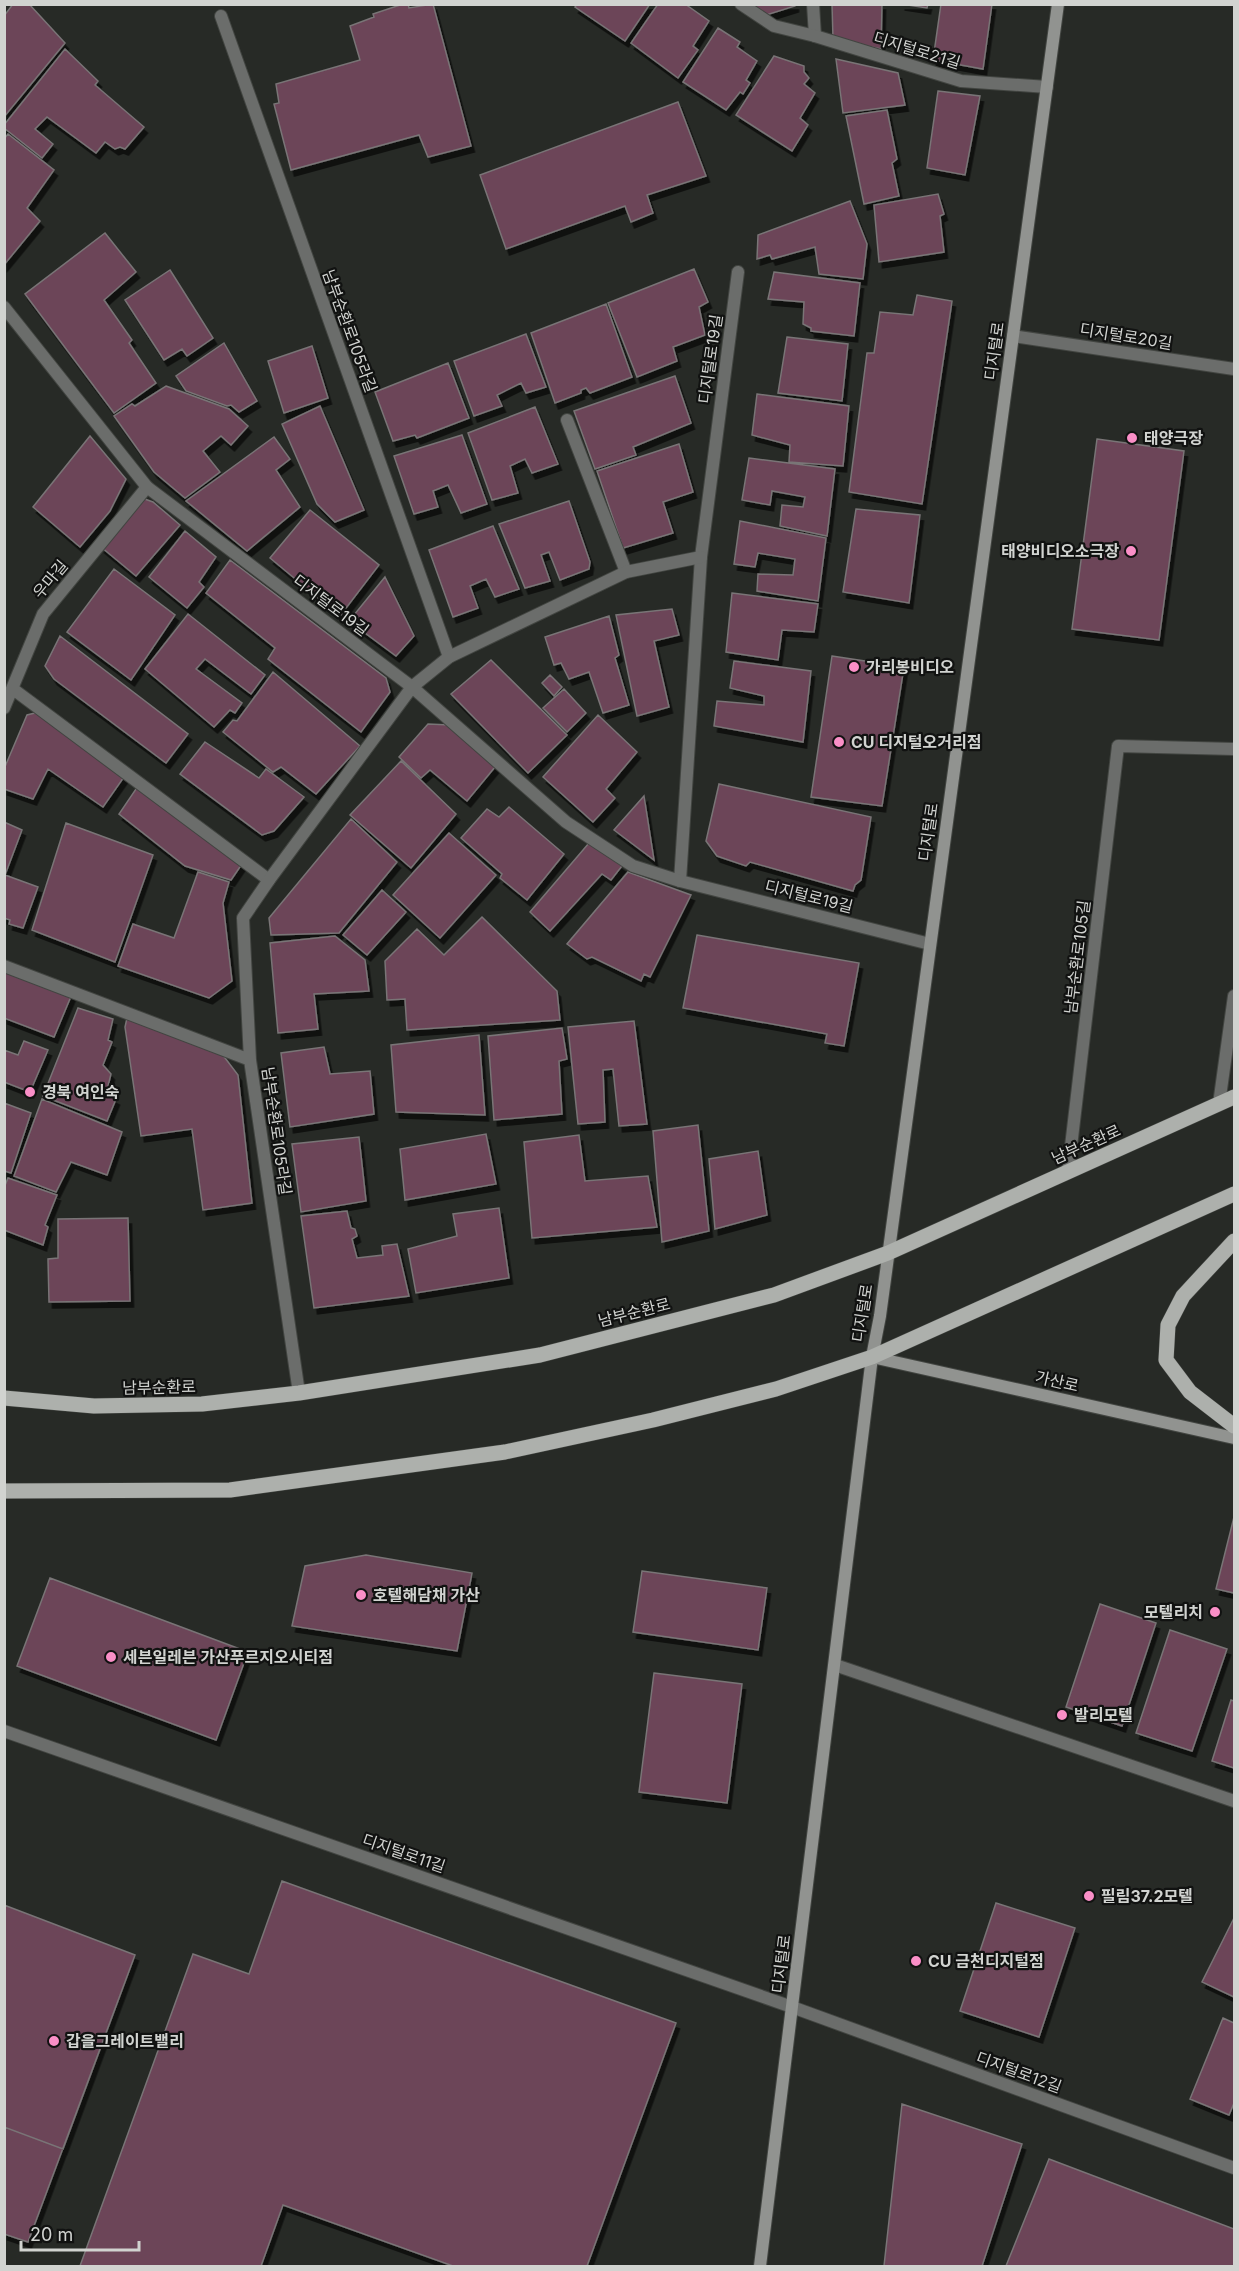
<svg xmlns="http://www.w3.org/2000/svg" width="1239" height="2271" font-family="Inter,'Noto Sans KR',sans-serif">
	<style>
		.building { fill: #6c4458; stroke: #797476; stroke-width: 1.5; filter: url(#shadow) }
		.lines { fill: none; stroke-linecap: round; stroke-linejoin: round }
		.lane-casing { stroke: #424541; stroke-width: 14 }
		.street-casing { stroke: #424541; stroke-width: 14 }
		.secondary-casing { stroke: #424541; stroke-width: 14 }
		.primary-casing { stroke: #424541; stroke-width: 16 }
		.lane { stroke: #6b6d6b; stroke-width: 12 }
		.street { stroke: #6b6d6b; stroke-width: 12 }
		.secondary { stroke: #919390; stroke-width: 12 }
		.primary { stroke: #adb0ac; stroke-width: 15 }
		.poi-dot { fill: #fa8fc7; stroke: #111211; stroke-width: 2 }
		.labels { text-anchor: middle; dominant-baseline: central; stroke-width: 4.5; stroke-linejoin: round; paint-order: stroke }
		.street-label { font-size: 16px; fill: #d1d3d0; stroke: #111211 }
		.poi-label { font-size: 16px; font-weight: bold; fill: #d1d3d0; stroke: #111211; text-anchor: start }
	</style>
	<defs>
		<filter id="shadow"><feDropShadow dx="3.5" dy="6" stdDeviation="0" flood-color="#0009"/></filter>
	</defs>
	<rect width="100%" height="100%" fill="#272a26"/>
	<path class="building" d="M13,4H29L65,43L4,117V16Z
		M403,4H408L409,8L433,4L471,146L428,157L419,135L291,170L274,104L279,103L276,84L360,60L350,26L374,17L373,14Z
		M577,4H650L625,41L575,7Z
		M658,4H685L709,21L693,46L698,50L678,78L631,43Z
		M746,4H795V6L763,16Z
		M832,4H882L881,49L833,39Z
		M901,4H928L927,8Z
		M941,4H992L983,69L933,60Z
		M718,28L740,42L737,47L757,61L746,80L750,83L743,94L740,92L726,110L683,82Z
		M65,49L98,81L95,85L144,127L125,149L120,147L115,149L105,142L96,153L47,117L35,129L53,144L42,158L4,128V125Z
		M774,56L804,66V72L809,78L804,84L815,93L800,118L808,125L792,151L736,115Z
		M836,59L898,73L905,105L843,113Z
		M938,91L980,96L965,175L927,168Z
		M678,102L706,176L647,195L653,213L631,222L625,206L506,249L480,175Z
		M887,110L897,159L892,163L899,196L864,204L846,116Z
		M8,134L54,170L27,208L40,221L4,265V139Z
		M938,194L944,214L940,216L944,252L879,262L874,205Z
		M850,201L867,244L863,279L819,274L815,247L772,259L770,255L757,259L758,235Z
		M105,233L136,272L104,300L132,340L129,343L156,383L114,413L25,294Z
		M694,269L708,302L699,307L705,335L673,347L677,361L637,377L608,303Z
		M170,270L213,338L187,356L182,349L164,360L125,300Z
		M774,272L860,283L854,336L811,331V328L803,324L804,302L768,299Z
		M917,295L952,301L922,504L849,492L867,353H874L880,312L913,315Z
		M606,304L632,377L590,393L586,388L581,390V393L555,403L531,333Z
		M526,334L546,387L526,393L521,383L497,395L502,406L474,416L454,361Z
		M787,337L848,344L842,401L778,393Z
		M224,343L257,401L239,412L231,405L227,406L186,391L176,376Z
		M312,346L328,398L284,413L268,361Z
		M448,363L469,418L417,438L415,435L393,441L375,392Z
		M675,376L691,423L633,447L636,455L595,469L574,411Z
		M166,386L229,409L248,426L231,445L221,436L203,451L220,472L185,498L154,472L114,416L132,404L135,406Z
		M757,394L849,406L843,466L789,462L790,445L752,435Z
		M320,406L364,510L335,522L317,504L282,424Z
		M535,407L558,464L532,473L525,459L510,466L518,493L492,500L468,433Z
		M462,435L487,504L461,513L448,485L433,491L438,507L414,514L394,456Z
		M90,436L126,479L110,511L80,547L33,507Z
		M274,437L290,459L276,470L300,507L247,551L186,501Z
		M1097,439L1184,451L1159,640L1072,629Z
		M679,444L693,492L663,502L673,533L623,548L597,471Z
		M749,458L835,469L827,536L780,526L782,505L803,507L805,497L772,491L770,505L742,500Z
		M142,498L153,502L180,525L136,576L101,547Z
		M569,501L590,562L589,569L560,580L549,552L541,555L550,581L525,588L499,524Z
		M856,509L920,515L909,603L843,592Z
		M310,510L379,565L340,616L270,558Z
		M740,521L826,538L818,601L757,591L758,574L793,575L795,559L758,553L755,567L734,564Z
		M493,526L519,589L495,597L486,579L470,586L478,608L453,617L429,550Z
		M185,531L216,557L199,582L204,587L187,608L149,577Z
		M230,560L386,678L390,692L361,732L268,659L275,648L206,593Z
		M114,569L175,615L131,680L67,632Z
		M385,577L414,636L396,656L349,621Z
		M732,593L818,604L814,632L782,630L778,660L726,652Z
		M672,609L679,635L654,641L669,707L637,716L616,615Z
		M188,614L265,675L251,694L205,659L196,669L242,703L235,713L230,710L214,727L145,669Z
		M609,616L619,655L615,658L629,705L603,713L589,672L569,679L561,663L554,665L545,637Z
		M60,636L188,734L166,763L54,679L45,666Z
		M832,656L904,667L882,806L811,797Z
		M491,660L567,735L528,773L451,694Z
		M734,661L811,671L803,742L714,726L717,701L764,705V696L730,688Z
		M273,672L360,746L316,794L281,767L273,772L223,732L233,720L237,721Z
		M550,675L562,687L554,696L542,683Z
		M564,689L586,713L567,732L543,708Z
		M39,712L124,777L103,807L48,769L33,799L4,789V769L27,715Z
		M598,715L637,752L606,789L615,798L593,822L543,777Z
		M428,724L450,725L495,767L467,801L430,770L421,778L399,757Z
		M205,742L259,778L266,769L304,797L274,831L262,835L180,774Z
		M401,761L456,814L411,868L350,815Z
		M719,784L871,817L861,880L855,885L853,891L750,862L746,866L717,856L706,841Z
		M138,786L242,864L231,880L185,866L119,814Z
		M644,796L654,860L614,830Z
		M509,807L564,854L527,900L500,878L502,874L461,838L487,809L499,817Z
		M351,819L397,862L339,933L271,935L269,918Z
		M4,822L22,830L5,875L38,887L23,928L9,924L10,920L4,918Z
		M66,823L153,855L115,962L32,930Z
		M449,833L496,875L440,938L393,895Z
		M589,843L622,866L611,880L602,874L550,931L530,912Z
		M198,872L229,882L223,903L232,981L209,998L118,966L133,924L174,938Z
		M628,872L691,895L650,977L644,974L641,981L592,957L587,959L567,944Z
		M382,890L406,912L367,955L343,935Z
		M482,917L557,991L560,1020L407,1030L405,999L387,1000L385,961L417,929L444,955Z
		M697,935L859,963L844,1046L825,1043L827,1034L683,1008Z
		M335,936L365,960L369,991L314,994L318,1029L278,1033L270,943Z
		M4,968L72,994L54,1037L4,1018Z
		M78,1008L113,1019L108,1040L112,1042L103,1065L111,1074L106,1094L116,1099L107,1121L43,1096Z
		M127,1018L222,1054L238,1075L252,1203L203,1210L192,1129L141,1136L125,1027Z
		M634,1021L647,1124L619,1126L613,1069L603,1070L605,1122L578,1124L568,1027Z
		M562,1028L567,1059L559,1061L562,1114L494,1120L488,1036Z
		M479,1035L485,1115L396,1112L391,1045Z
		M24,1041L48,1050L30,1092L4,1082V1050L18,1055Z
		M324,1047L330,1074L370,1071L374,1114L290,1127L281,1053Z
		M42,1099L122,1132L107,1175L71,1162L56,1192L14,1176Z
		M4,1103L31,1113L11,1173L4,1171Z
		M698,1125L709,1231L662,1242L653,1131Z
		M486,1134L496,1184L405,1200L400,1149Z
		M579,1135L585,1181L648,1176L657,1227L532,1238L524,1142Z
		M359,1137L366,1201L301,1212L292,1144Z
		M758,1151L767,1215L715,1229L709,1159Z
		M8,1178L57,1195L45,1225L48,1227L43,1245L4,1230V1188Z
		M499,1208L509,1278L416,1293L408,1249L457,1236L453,1214Z
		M347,1211L351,1228L355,1229L357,1236L352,1239L357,1258L383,1255L382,1246L397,1244L409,1296L314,1308L301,1216Z
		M128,1218L130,1301L49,1302L48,1259L58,1258V1219Z
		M1234,1517V1593L1216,1589Z
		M366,1555L472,1573L457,1651L292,1626L305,1566Z
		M642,1571L767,1588L758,1650L633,1632Z
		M50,1578L248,1652L216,1740L17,1666Z
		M1100,1604L1156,1623L1122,1726L1066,1707Z
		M1170,1630L1227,1649L1192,1751L1136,1733Z
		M654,1673L742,1684L727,1803L639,1792Z
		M1231,1700L1234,1701V1768L1212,1761Z
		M282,1881L676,2023L587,2266H453L283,2205L261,2266H80L193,1954L249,1974Z
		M996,1903L1075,1928L1039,2037L960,2011Z
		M4,1905L135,1955L63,2149L4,2127Z
		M4,1905L135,1955L28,2242L4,2234Z
		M1234,1918V1997L1202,1982Z
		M1223,2018L1234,2023V2103L1229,2115L1190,2099Z
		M902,2104L1022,2144L982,2266H884Z
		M1049,2159L1234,2229V2266H1006Z"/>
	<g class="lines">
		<g class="lane-casing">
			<path id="lane" d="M813,4L815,36
				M221,16L449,657
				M567,420L626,572
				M13,689L269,880
				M4,708L43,614L147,487
				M680,881L701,557L738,272
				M1068,1172L1118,746L1234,749"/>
		</g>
		<g class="street-casing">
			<path id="street" d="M741,4L774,26L815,36L961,81L1047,87
				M4,307L147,487L412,687L566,822L633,866L680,881L930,944
				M1013,336L1234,369
				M4,966L250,1060
				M1219,1104L1234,996
				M299,1393L250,1060L243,918L269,880L412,687L449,657L626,572L701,557
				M835,1665L1234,1801
				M4,1731L792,2007L1234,2168"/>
		</g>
		<g class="secondary-casing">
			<path id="secondary" d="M872,1357L1234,1438
				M760,2266L872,1357L880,1316L1058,4"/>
		</g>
		<g class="primary-casing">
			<path id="primary" d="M1234,1241L1183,1296L1168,1325L1166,1360L1190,1392L1234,1426
				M4,1398L94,1406L202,1404L299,1393L540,1355L774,1295L888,1253L1234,1097
				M4,1491L230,1490L505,1452L653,1420L776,1389L872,1357L1234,1194"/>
		</g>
		<use href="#lane" class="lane"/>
		<use href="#street" class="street"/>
		<use href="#secondary" class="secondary"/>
		<use href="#primary" class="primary"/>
	</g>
	<g class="poi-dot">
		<circle cx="1132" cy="438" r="6"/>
		<circle cx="1131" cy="551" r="6"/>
		<circle cx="854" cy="667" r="6"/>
		<circle cx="839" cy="742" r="6"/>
		<circle cx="30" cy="1092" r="6"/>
		<circle cx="361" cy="1595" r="6"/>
		<circle cx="1215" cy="1612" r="6"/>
		<circle cx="111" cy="1657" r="6"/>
		<circle cx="1062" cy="1715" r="6"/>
		<circle cx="1089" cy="1896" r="6"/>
		<circle cx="916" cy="1961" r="6"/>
		<circle cx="54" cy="2041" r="6"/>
	</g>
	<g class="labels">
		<g class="street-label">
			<text transform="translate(917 50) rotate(17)">디지털로21길</text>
			<text transform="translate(350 331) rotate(70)">남부순환로105라길</text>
			<text transform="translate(1126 336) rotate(9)">디지털로20길</text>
			<text transform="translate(994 351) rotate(-82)">디지털로</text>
			<text transform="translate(710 359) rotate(-82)">디지털로19길</text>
			<text transform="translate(50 579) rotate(-50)">우마길</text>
			<text transform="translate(331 605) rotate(37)">디지털로19길</text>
			<text transform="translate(928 832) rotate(-82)">디지털로</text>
			<text transform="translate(809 896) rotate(14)">디지털로19길</text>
			<text transform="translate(1077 957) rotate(-83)">남부순환로105길</text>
			<text transform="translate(277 1131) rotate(82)">남부순환로105라길</text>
			<text transform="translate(1086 1144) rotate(-24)">남부순환로</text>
			<text transform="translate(634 1312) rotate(-14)">남부순환로</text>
			<text transform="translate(862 1313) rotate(-81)">디지털로</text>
			<text transform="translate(1057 1381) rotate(13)">가산로</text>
			<text transform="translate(159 1387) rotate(-1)">남부순환로</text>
			<text transform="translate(404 1853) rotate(19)">디지털로11길</text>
			<text transform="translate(781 1964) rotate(-83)">디지털로</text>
			<text transform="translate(1019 2072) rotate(20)">디지털로12길</text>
		</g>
		<g class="poi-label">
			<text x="1144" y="438">태양극장</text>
			<text x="1119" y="551" text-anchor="end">태양비디오소극장</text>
			<text x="866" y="667">가리봉비디오</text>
			<text x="851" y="742">CU 디지털오거리점</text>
			<text x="42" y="1092">경북 여인숙</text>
			<text x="373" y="1595">호텔해담채 가산</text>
			<text x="1203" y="1612" text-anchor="end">모텔리치</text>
			<text x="123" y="1657">세븐일레븐 가산푸르지오시티점</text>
			<text x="1074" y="1715">발리모텔</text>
			<text x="1101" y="1896">필림37.2모텔</text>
			<text x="928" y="1961">CU 금천디지털점</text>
			<text x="66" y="2041">갑을그레이트밸리</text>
		</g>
	</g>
	<rect width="1239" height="2271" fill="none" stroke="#d1d3d0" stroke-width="12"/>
	<path d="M21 2241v9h118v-9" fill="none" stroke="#d1d3d0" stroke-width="3"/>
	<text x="30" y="2241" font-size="18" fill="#d1d3d0" stroke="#111211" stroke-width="4.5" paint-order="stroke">20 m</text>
</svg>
